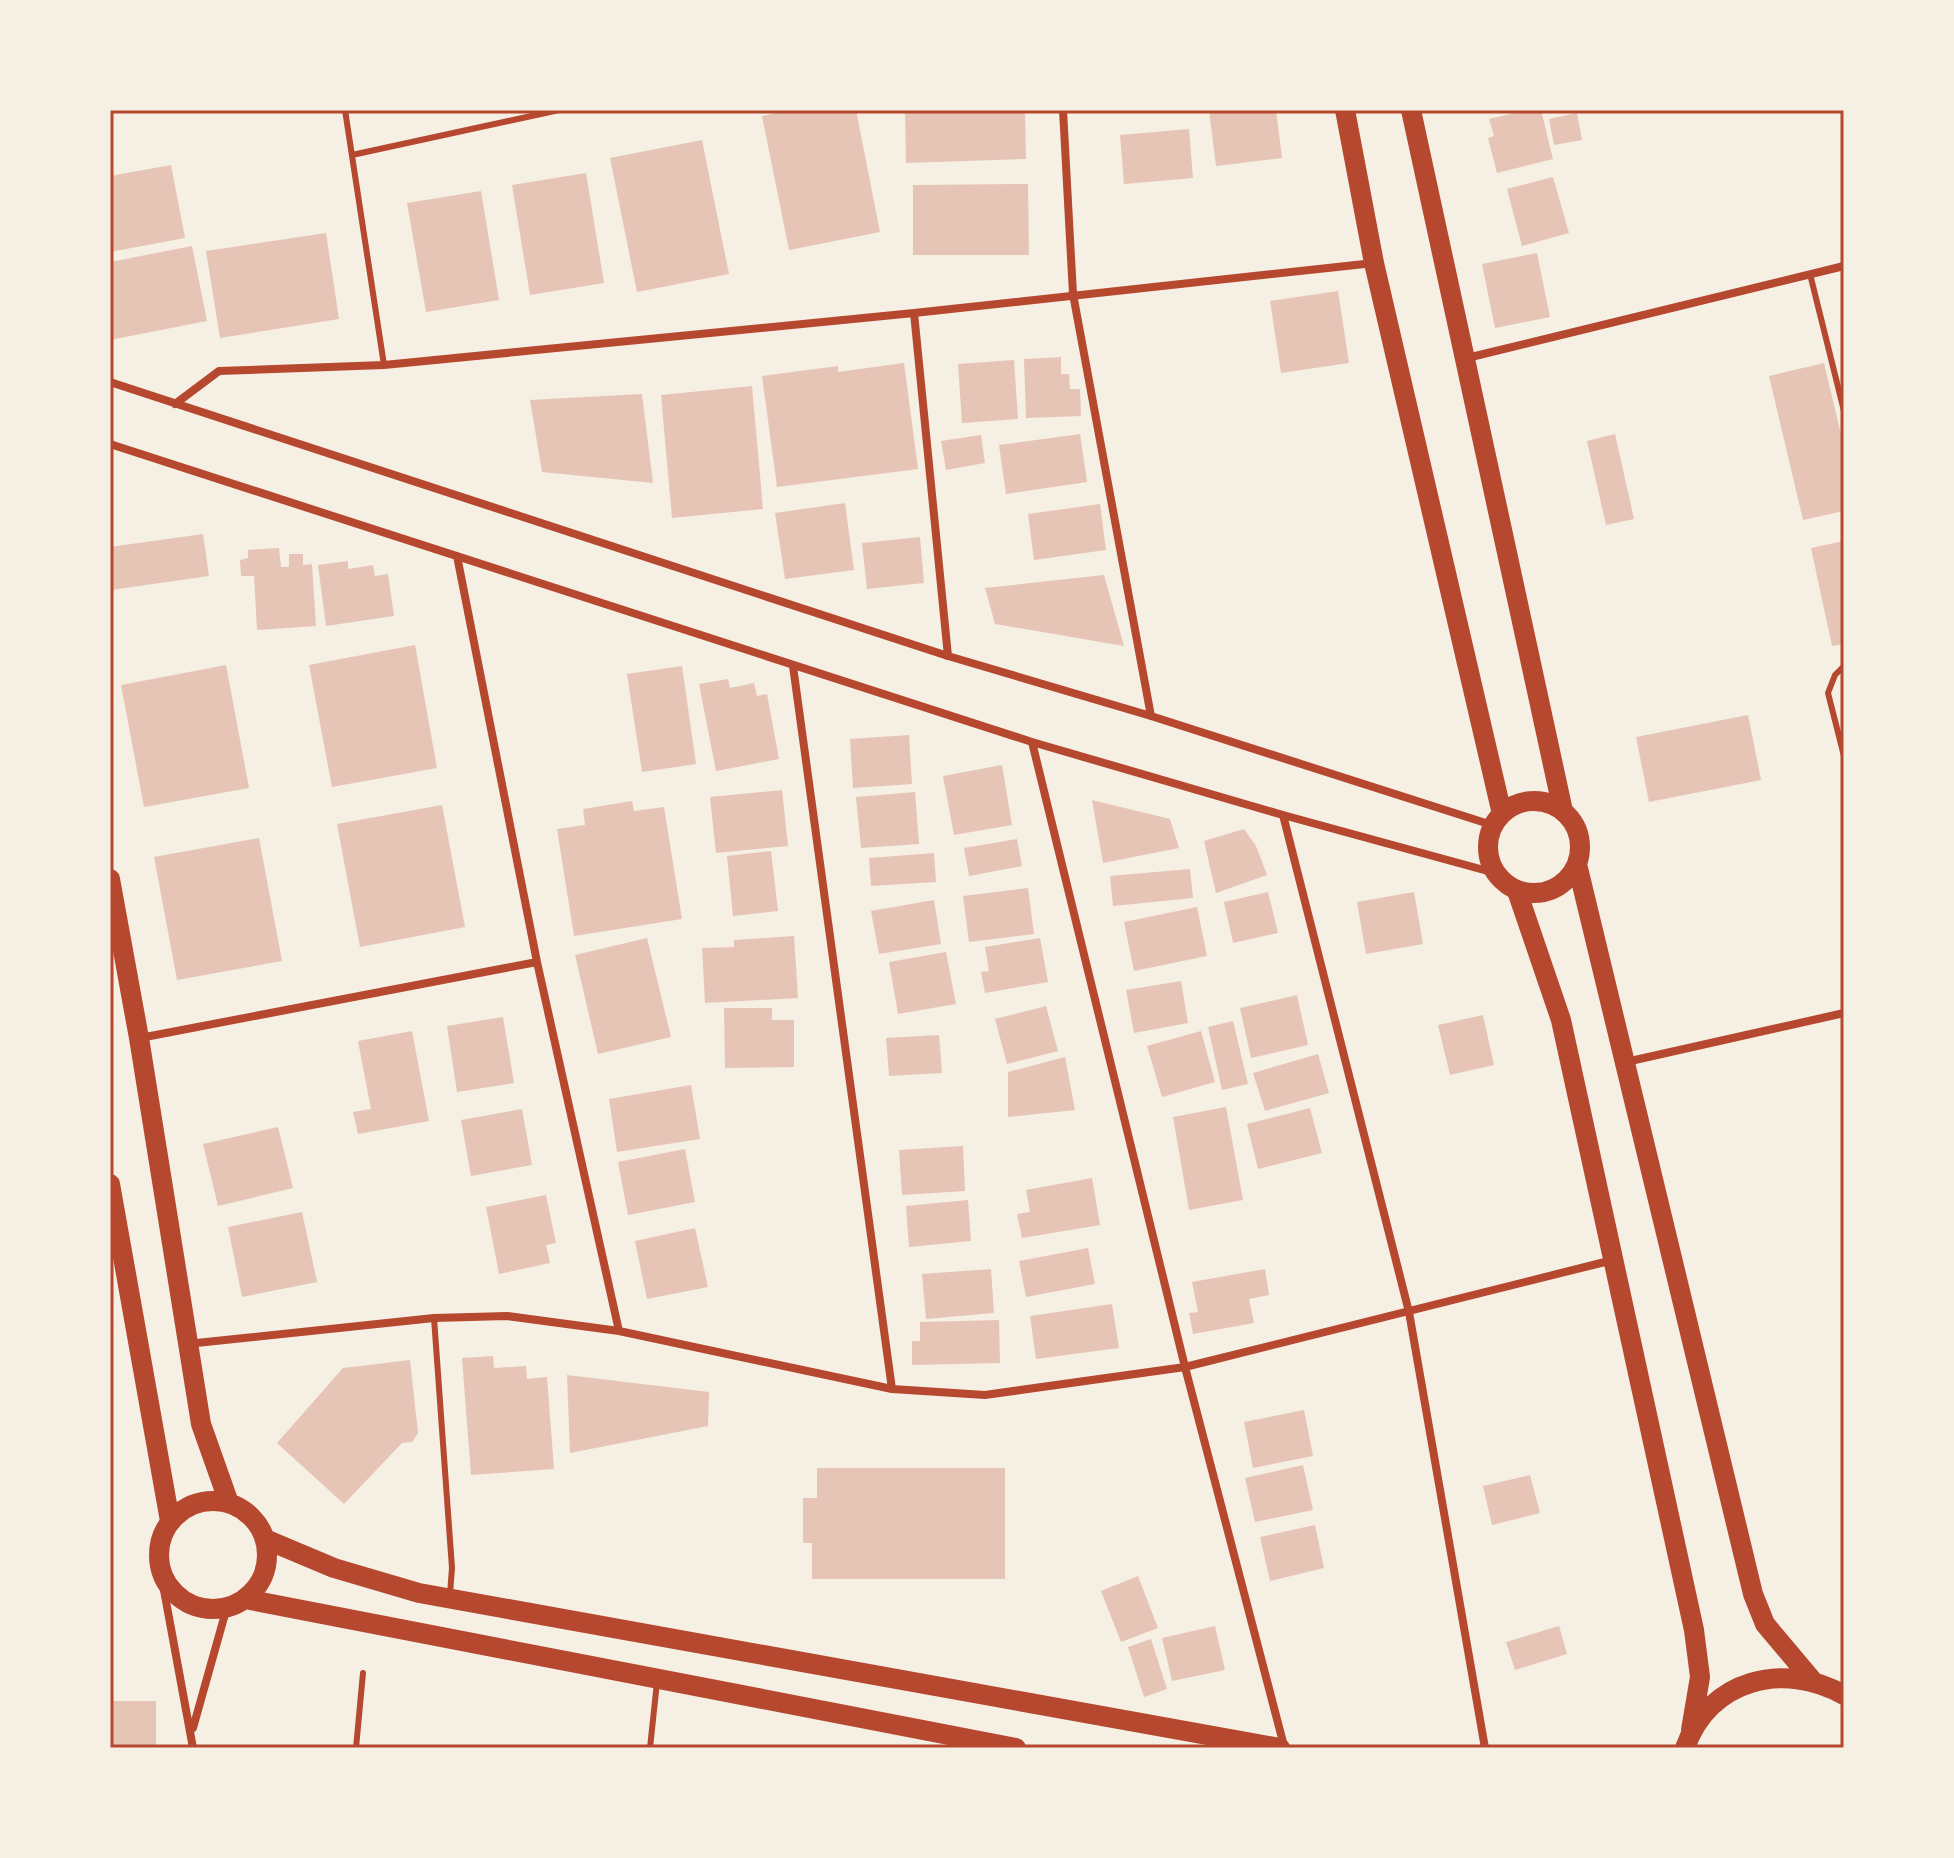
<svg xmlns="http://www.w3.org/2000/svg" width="1954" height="1858" font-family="'Source Sans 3',sans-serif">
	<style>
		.building { fill: #e6c5b7 }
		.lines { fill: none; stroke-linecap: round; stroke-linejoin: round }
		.service { stroke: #b5482f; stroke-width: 6 }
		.minor { stroke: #b5482f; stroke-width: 8 }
		.primary { stroke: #b5482f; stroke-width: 20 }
		.neatline { fill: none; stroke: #b5482f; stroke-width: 3 }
	</style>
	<rect width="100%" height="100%" fill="#f6efe4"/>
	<path class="building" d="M790,110H856L880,232L789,250L762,116Z
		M905,110H1025L1026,159L906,163Z
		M1209,110H1276L1282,158L1216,166Z
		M1527,110H1541L1553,159L1497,173L1488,138L1494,136L1489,119Z
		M1577,113L1582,140L1554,145L1549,119Z
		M1189,129L1193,178L1124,184L1120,135Z
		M702,140L729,274L637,292L610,158Z
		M171,165L185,238L110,252V176Z
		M586,173L604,283L530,295L512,185Z
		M1553,177L1569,233L1522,246L1507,189Z
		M1028,184L1029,255H913V185Z
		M481,191L499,300L426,312L407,203Z
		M326,233L339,319L220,338L206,251Z
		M192,246L207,321L110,340V262Z
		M1537,253L1550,317L1495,328L1482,264Z
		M1338,291L1349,363L1281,373L1270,301Z
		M1061,357V374H1069L1070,389H1080L1081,416L1026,418L1024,359Z
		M1014,360L1018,419L962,423L958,364Z
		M904,363L918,469L777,487L762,376L838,366V372Z
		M1824,363L1844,447V511L1803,520L1769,376Z
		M752,386L763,509L672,518L661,395Z
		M642,394L653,483L542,472L530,400Z
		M1080,434L1087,482L1006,494L999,445Z
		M1615,434L1634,519L1606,525L1587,441Z
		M981,435L985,463L946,470L941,441Z
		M845,503L854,570L785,579L775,513Z
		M1100,504L1106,550L1034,560L1028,514Z
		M203,534L209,576L111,590L110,547Z
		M920,537L924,583L867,589L862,543Z
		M1844,541V644L1832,646L1811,548Z
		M279,548L281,567H289V554H303V565L312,564L316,626L257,630L254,576H241L240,560L248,558V550Z
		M348,561V569L373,565L375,576L388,574L394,616L326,626L318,565Z
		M1104,575L1124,646L995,624L985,588Z
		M415,645L437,768L332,787L309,665Z
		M226,665L249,788L144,807L121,685Z
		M682,666L696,764L642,772L627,674Z
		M728,679L730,688L754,683L757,696L767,694L779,759L716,771L699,684Z
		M1748,715L1761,780L1649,802L1636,737Z
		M909,735L912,784L853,788L850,739Z
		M1002,765L1012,825L954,835L943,776Z
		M782,790L788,846L716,853L710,797Z
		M915,792L919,844L861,848L856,797Z
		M1092,800L1170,819L1179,848L1103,863Z
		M632,801L634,811L664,807L682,919L574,936L557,829L585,825L583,809Z
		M442,805L465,927L360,947L337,824Z
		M1244,829L1256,846L1267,875L1216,893L1204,841Z
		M259,838L282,961L177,980L154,857Z
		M1017,839L1022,866L969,876L964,848Z
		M771,851L778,911L733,916L727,856Z
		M934,853L936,882L871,886L869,858Z
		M1190,869L1193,898L1113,906L1110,876Z
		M1028,888L1034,934L969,942L963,896Z
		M1268,892L1278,933L1233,943L1224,902Z
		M1414,892L1423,944L1366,954L1357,902Z
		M934,900L941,944L879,954L871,911Z
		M1197,907L1207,956L1134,971L1124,922Z
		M794,936L798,998L705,1003L702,948L734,947V940Z
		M647,938L671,1037L598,1054L575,955Z
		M1040,938L1048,982L985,993L981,972L989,971L985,947Z
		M946,952L956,1004L898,1014L889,962Z
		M1181,981L1188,1023L1134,1033L1126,990Z
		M1297,995L1308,1045L1251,1058L1240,1008Z
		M1046,1006L1058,1051L1007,1064L995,1019Z
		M724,1008H772V1020H794V1067L725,1068Z
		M1483,1015L1494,1065L1450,1075L1438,1025Z
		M503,1017L514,1083L457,1092L447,1026Z
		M1233,1021L1248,1084L1222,1090L1208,1027Z
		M412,1031L429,1121L358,1134L353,1112L371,1109L358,1041Z
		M1201,1031L1215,1082L1162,1097L1147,1046Z
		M939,1035L942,1073L889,1076L886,1038Z
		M1318,1054L1329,1093L1265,1111L1253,1073Z
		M1065,1057L1075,1110L1008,1117V1072Z
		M691,1085L700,1139L617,1152L609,1099Z
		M1226,1107L1243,1200L1189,1210L1173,1117Z
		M1310,1108L1322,1153L1258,1169L1247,1124Z
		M522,1109L532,1165L471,1176L461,1120Z
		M278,1127L293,1188L218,1206L203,1144Z
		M963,1146L965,1191L902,1195L899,1150Z
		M685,1149L695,1202L628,1215L618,1162Z
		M1092,1178L1100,1225L1022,1238L1017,1214L1030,1212L1026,1190Z
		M546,1195L556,1243L546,1245L550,1263L499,1274L486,1207Z
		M968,1200L971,1241L909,1247L906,1206Z
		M302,1212L317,1282L242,1297L228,1227Z
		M695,1228L708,1287L647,1299L635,1241Z
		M1088,1248L1095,1284L1026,1297L1019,1261Z
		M991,1269L994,1313L926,1319L922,1274Z
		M1265,1269L1269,1295L1249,1299L1254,1323L1193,1334L1189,1313L1198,1312L1192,1282Z
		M1112,1304L1119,1348L1036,1359L1030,1316Z
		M999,1320L1000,1363L912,1365V1341H920V1322Z
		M493,1356L494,1368L526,1366L527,1379L547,1377L554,1469L471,1475L462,1358Z
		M410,1360L418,1433L412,1442L402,1443L344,1504L277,1443L343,1368Z
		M567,1375L709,1392L708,1426L570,1453Z
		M1304,1410L1313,1456L1253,1468L1244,1422Z
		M1303,1465L1313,1510L1255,1522L1245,1478Z
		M817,1468H1005V1579H812V1543H803V1498H817Z
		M1530,1475L1540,1513L1492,1525L1483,1486Z
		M1315,1525L1324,1568L1270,1581L1260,1537Z
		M1138,1576L1158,1628L1121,1642L1101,1591Z
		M1215,1626L1225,1670L1172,1681L1162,1638Z
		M1559,1626L1567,1654L1515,1670L1506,1642Z
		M1151,1639L1167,1689L1144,1697L1128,1647Z
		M110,1701H156V1748H110Z"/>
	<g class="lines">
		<path class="service" d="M345,110L384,365
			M352,155L559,110
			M1810,274L1844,411
			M1844,666L1835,675L1828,693L1844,756
			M434,1318L452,1568L450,1594
			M356,1748L363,1673
			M650,1748L657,1682"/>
		<path class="minor" d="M1063,110L1073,294L1151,716
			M914,313L948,656
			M1467,358L1844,266
			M110,382L948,656L1151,716L1492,825
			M175,404L219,371L384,365L914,313L1374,263
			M110,444L1032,742L1283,815L1495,873
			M457,556L537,962L619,1331
			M793,666L892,1389
			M1032,742L1185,1367L1284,1746
			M1283,815L1409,1312L1485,1748
			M140,1038L537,962
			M1626,1062L1844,1013
			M187,1344L434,1318L507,1316L619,1331L892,1389L985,1395L1185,1367L1613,1260
			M161,1574L193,1748
			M193,1728L227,1607"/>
		<path class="primary" d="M1345,110L1374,263L1502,814
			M1411,110L1563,811
			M1488 847a46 46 0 1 1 92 0a46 46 0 1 1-92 0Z
			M1577,864L1753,1594L1765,1624L1812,1680
			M110,879L139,1038L201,1424L229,1503
			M1517,891L1561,1020L1694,1630L1700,1677L1691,1730
			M110,1184L170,1521
			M159 1555a54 54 0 1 1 108 0a54 54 0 1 1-108 0Z
			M265,1539L334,1568L419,1593L1280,1748
			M245,1599L1016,1748
			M1685,1748C1709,1679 1784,1661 1844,1695"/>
	</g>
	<rect width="1954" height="1858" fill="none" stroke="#f6efe4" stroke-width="224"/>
	<rect x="112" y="112" width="1730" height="1634" class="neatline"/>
</svg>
